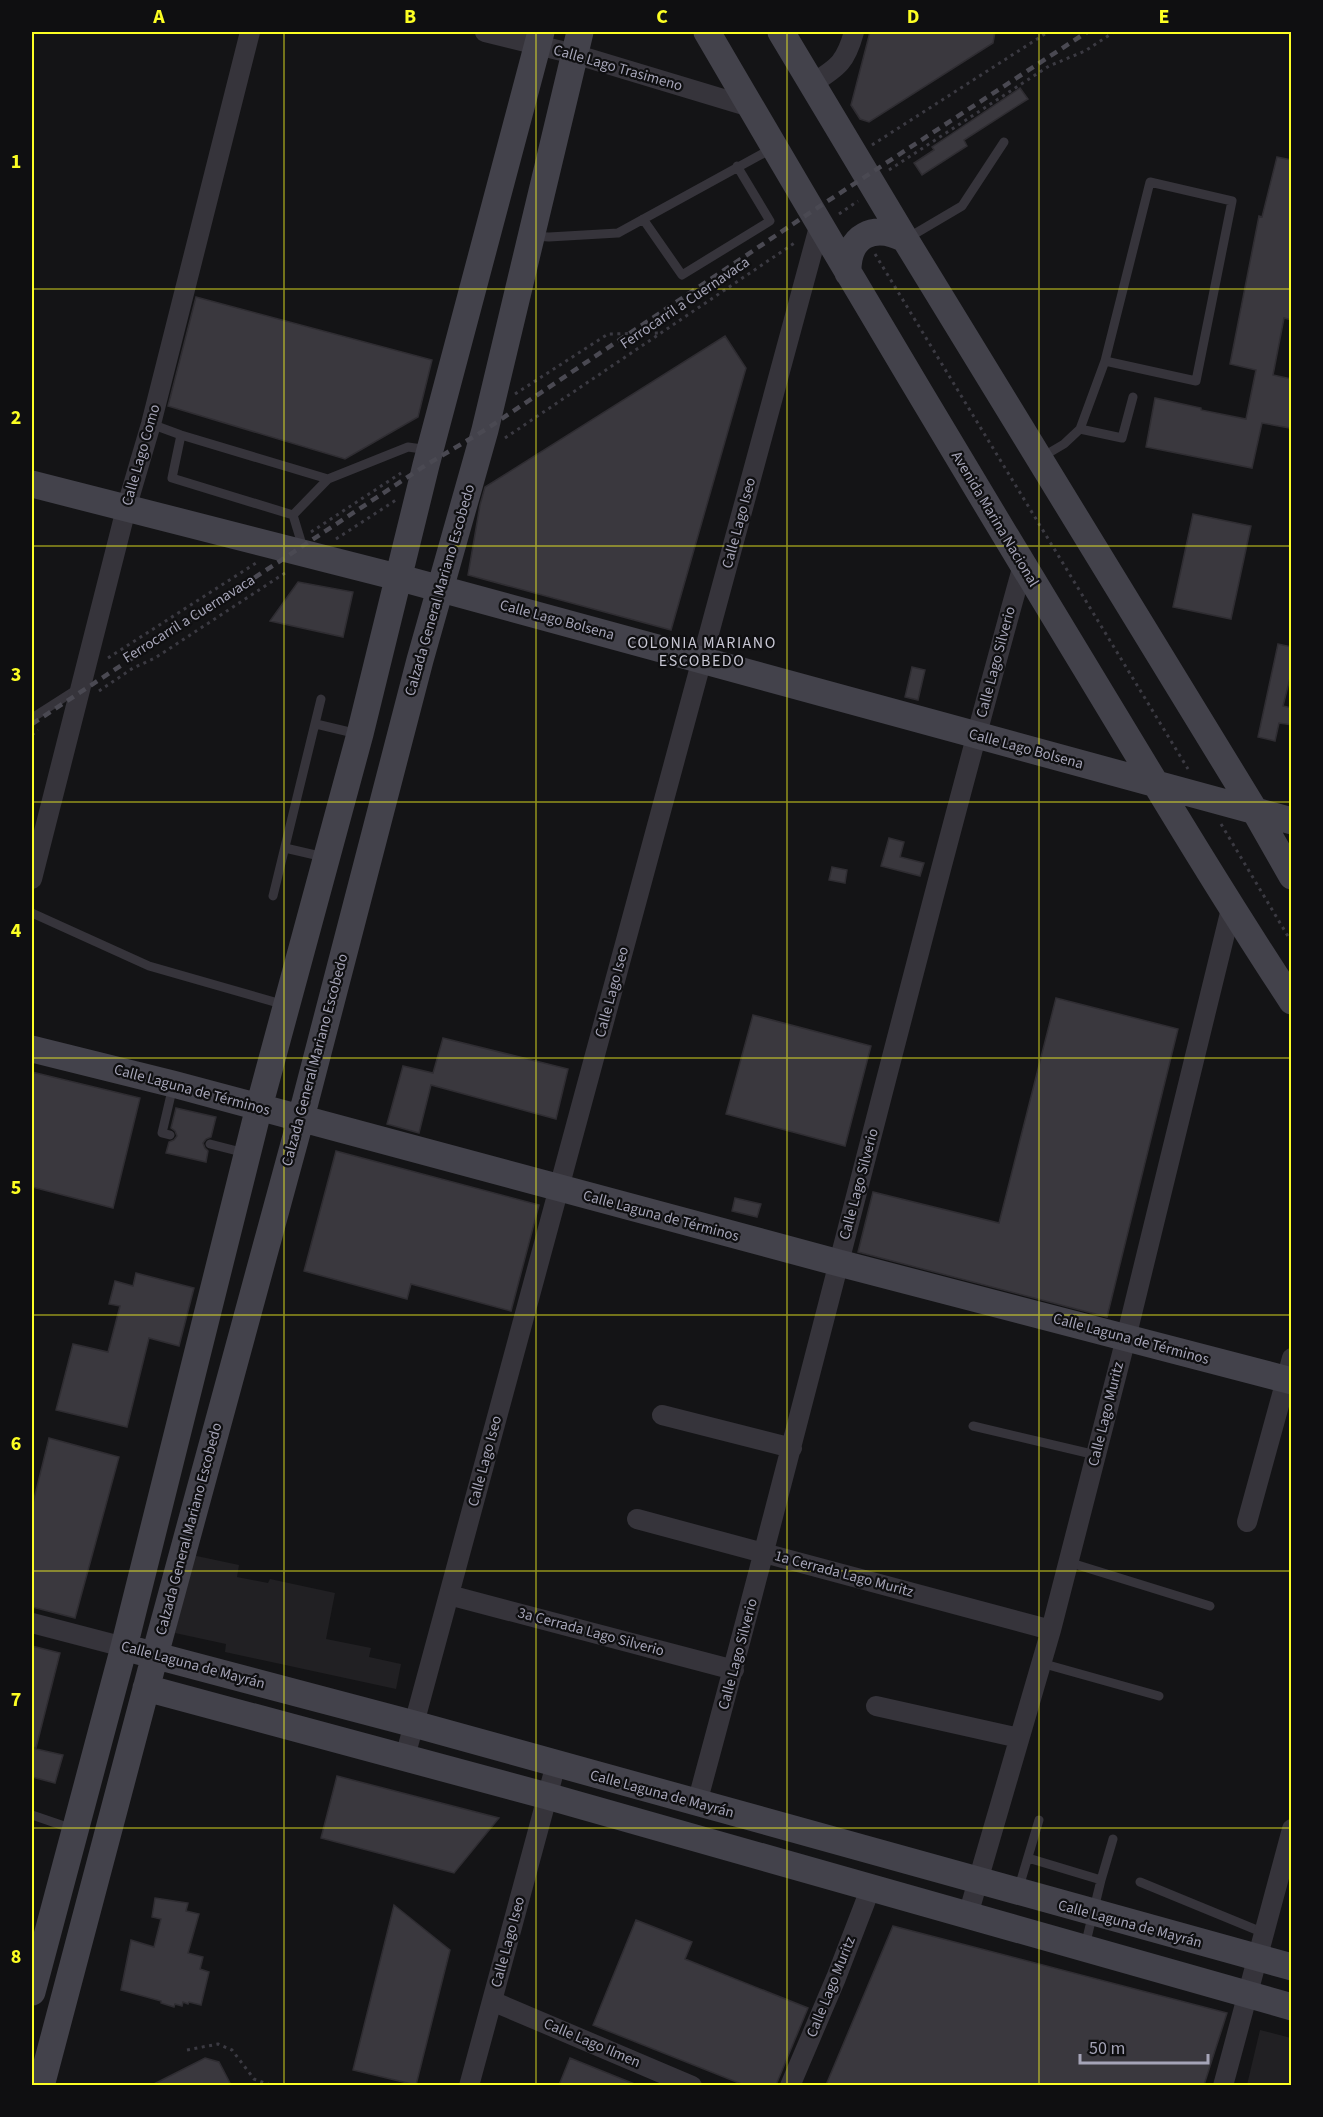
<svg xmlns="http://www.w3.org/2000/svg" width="1323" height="2117" font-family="'Source Sans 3',sans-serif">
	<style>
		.built { fill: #212023 }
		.building { fill: #3a383e; stroke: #2f2d32; stroke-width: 1.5 }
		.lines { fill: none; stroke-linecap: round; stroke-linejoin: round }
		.path { stroke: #3b3a42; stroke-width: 3; stroke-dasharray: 3 4.5; stroke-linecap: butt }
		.lane { stroke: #36343b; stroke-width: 9 }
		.street { stroke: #36343b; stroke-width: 20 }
		.secondary { stroke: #43424b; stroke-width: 27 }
		.rail { stroke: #4a4952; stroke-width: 4.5; stroke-dasharray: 8 6; stroke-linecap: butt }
		.grid { fill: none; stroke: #fcfe23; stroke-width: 1.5; stroke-opacity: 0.55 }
		.labels { text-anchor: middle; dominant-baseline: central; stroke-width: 4.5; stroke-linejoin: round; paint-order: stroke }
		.street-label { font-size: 15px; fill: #a5a4b7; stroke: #0f0f11 }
		.neighbourhood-label { font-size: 16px; letter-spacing: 1.5px; fill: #c7c6d3; stroke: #0f0f11 }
		.neatline { fill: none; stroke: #fcfe23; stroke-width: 2 }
		.grid-label { font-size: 20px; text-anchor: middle; font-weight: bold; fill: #fcfe23 }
	</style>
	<rect width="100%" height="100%" fill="#141416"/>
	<path class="built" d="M192,1555L239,1565L237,1577L268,1583L270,1579L335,1593L326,1639L371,1648L369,1657L401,1664L396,1689L225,1652L226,1644L175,1633Z
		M1260,2030L1291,2038V2085H1247Z"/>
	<path class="building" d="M870,32H995L993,43L869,122L860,119L851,105Z
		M1020,88L1028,99L964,140L967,146L922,175L914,163L934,150L932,147L953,133Z
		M1277,157L1292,160V320L1284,318L1273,375L1292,379L1290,428L1262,423L1252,468L1146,447L1155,398L1201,408V410L1246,419L1256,370L1230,364L1259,216L1262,217Z
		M196,297L432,360L418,417L345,459L168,406Z
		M725,336L746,368L671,630L468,575L480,505L485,487Z
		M1193,514L1251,526L1231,619L1173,607Z
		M298,582L353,592L343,637L270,621Z
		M1278,644L1292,647V679L1290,678L1283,706L1292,708V725L1279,723L1275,741L1258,737Z
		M912,667L925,670L918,700L905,697Z
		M889,838L904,842L900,857L924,863L920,876L881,866Z
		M832,867L847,870L845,883L829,880Z
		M1056,998L1178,1029L1107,1317L858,1252L873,1192L999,1223Z
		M753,1015L871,1046L845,1146L726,1114Z
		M443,1038L568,1069L556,1119L431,1085L419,1133L387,1124L403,1066L433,1073Z
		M32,1072L140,1098L113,1208L32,1187Z
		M176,1108L216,1117L211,1137L206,1139L203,1143L205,1148L208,1151L206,1162L166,1153L169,1142L174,1140L177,1136L175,1131L171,1128Z
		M336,1151L539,1205L511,1311L411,1284L407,1299L304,1271Z
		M735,1198L761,1204L757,1217L732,1211Z
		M136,1273L194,1288L179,1346L149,1338L127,1427L56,1410L73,1344L108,1352L120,1306L109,1304L115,1281L133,1286Z
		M49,1438L119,1457L75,1618L32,1607V1507Z
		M32,1646L60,1653L36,1748L32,1747Z
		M32,1748L63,1755L55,1783L32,1777Z
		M337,1776L499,1818L454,1873L321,1838Z
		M155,1898L188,1903L186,1911L199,1914L188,1953L203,1957L200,1969L209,1972L201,2005L189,2002L188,2004L183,2002L182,2006L175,2004L174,2007L161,2003V2001L121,1990L131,1940L154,1947L161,1919L152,1917Z
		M394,1905L450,1950L416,2085L353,2070Z
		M636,1920L692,1942L685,1959L808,2008L776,2085H744L593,2025Z
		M893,1926L1227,2013L1204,2085H826Z
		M205,2058L219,2062L231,2085H152Z
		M570,2058L637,2085H559Z"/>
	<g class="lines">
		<path class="path" d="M872,145L1048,32
			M889,170L1049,66L1085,51L1114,32
			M839,214L858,201
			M875,254L1188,769
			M515,394L608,334L659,333
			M505,438L796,242
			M311,532L401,473
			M336,539L396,500
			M108,658L256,563
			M99,691L133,668L155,658L288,571
			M32,735L38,730
			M1221,824L1292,943
			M187,2050L218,2044L232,2050L254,2079L273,2086"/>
		<path class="lane" d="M643,219L682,275L770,221L737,166
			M533,236L549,237L618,233L773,148
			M906,239L962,206L1004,142
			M151,424L181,435L328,479
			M1080,429L1122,438L1133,397
			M181,435L172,478L293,515L328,479L408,447L429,450
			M1042,457L1064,444L1080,429L1105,361L1150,182L1232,201L1196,381L1105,361
			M293,515L303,548
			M32,718L79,688
			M316,724L358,734
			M285,848L324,857
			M273,896L321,699
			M32,913L149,966L285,1005
			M170,1135L162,1133L173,1086
			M210,1144L245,1153
			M973,1426L1096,1455
			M1068,1562L1210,1606
			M1041,1663L1159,1696
			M32,1815L73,1829
			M1028,1858L1101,1880L1085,1946
			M1101,1880L1113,1839
			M1140,1882L1264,1933
			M1019,1887L1039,1820"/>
		<path class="street" d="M485,32L574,54L750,107
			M813,83C839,67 846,61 854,32
			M32,879L126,509L151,424L250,32
			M662,1415L792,1448
			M637,1519L1051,1630
			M1247,1522L1292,1358
			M449,1595L734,1670
			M32,1623L124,1647
			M876,1706L1019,1738
			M405,1757L819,227
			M697,1803C809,1391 909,976 1023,565
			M968,1915L1051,1630L1126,1338L1231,909
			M492,2001L692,2086
			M469,2086L556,1764
			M790,2086L836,1978L871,1887
			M1223,2086L1292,1829"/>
		<path class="secondary" d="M707,32C830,243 955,453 1082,662C1151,776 1219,890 1292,1001
			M781,32L905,239L1255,811L1292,876
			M848,273C847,235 874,223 905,239
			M32,484L397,577L1292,821
			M32,1049L173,1084L839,1263L1292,1381
			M138,1651L414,1724L1292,1967
			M146,1688L547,1796L1292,2007
			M32,1992L124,1647L259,1107L360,734L426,465L541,32
			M41,2086L155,1655L301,1118L420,660L485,430L580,32"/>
		<path class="rail" d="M32,724L426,465L485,430L811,212L1087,32"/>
	</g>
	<path class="grid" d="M284,32V2086M536,32V2086M787,32V2086M1039,32V2086M32,289H1292M32,546H1292M32,802H1292M32,1058H1292M32,1315H1292M32,1571H1292M32,1828H1292"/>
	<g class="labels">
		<g class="street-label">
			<text transform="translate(618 68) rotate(16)">Calle Lago Trasimeno</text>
			<text transform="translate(685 303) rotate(-34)">Ferrocarril a Cuernavaca</text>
			<text transform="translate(141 455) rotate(-74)">Calle Lago Como</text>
			<text transform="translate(995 519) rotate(59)">Avenida Marina Nacional</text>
			<text transform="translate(739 523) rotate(-75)">Calle Lago Iseo</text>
			<text transform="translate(440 590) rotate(-74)">Calzada General Mariano Escobedo</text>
			<text transform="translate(189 619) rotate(-32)">Ferrocarril a Cuernavaca</text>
			<text transform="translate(557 620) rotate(15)">Calle Lago Bolsena</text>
			<text transform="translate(996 662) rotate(-75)">Calle Lago Silverio</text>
			<text transform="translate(1026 749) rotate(15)">Calle Lago Bolsena</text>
			<text transform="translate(612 992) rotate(-75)">Calle Lago Iseo</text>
			<text transform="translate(315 1060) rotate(-75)">Calzada General Mariano Escobedo</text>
			<text transform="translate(192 1090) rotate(15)">Calle Laguna de Términos</text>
			<text transform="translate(859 1184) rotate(-75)">Calle Lago Silverio</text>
			<text transform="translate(661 1216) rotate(15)">Calle Laguna de Términos</text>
			<text transform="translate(1131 1339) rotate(15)">Calle Laguna de Términos</text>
			<text transform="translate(1106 1414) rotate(-76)">Calle Lago Muritz</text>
			<text transform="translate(485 1461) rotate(-75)">Calle Lago Iseo</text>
			<text transform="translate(189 1529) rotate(-75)">Calzada General Mariano Escobedo</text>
			<text transform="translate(844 1574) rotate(15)">1a Cerrada Lago Muritz</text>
			<text transform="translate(591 1632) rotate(15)">3a Cerrada Lago Silverio</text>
			<text transform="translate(738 1654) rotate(-75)">Calle Lago Silverio</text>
			<text transform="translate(193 1665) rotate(15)">Calle Laguna de Mayrán</text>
			<text transform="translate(662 1794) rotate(15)">Calle Laguna de Mayrán</text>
			<text transform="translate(1130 1924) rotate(15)">Calle Laguna de Mayrán</text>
			<text transform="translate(508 1942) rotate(-75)">Calle Lago Iseo</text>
			<text transform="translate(831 1987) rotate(-68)">Calle Lago Muritz</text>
			<text transform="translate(592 2043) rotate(23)">Calle Lago Ilmen</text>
		</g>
		<g class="neighbourhood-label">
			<text x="702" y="643">COLONIA MARIANO<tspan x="702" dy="18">ESCOBEDO</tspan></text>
		</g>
	</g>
	<rect width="1323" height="2117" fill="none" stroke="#0f0f11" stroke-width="66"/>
	<path d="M1080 2054v9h128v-9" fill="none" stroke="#a5a4b7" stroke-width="3"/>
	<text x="1089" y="2054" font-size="18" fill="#a5a4b7" stroke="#0f0f11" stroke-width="4.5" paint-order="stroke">50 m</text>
	<rect x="33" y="33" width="1257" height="2051" class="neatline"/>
	<g class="grid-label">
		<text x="159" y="23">A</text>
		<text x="410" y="23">B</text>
		<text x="662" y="23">C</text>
		<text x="913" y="23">D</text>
		<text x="1164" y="23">E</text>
		<text x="16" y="168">1</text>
		<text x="16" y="424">2</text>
		<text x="16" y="681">3</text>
		<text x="16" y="937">4</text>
		<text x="16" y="1194">5</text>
		<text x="16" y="1450">6</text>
		<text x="16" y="1706">7</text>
		<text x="16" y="1963">8</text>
	</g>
</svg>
